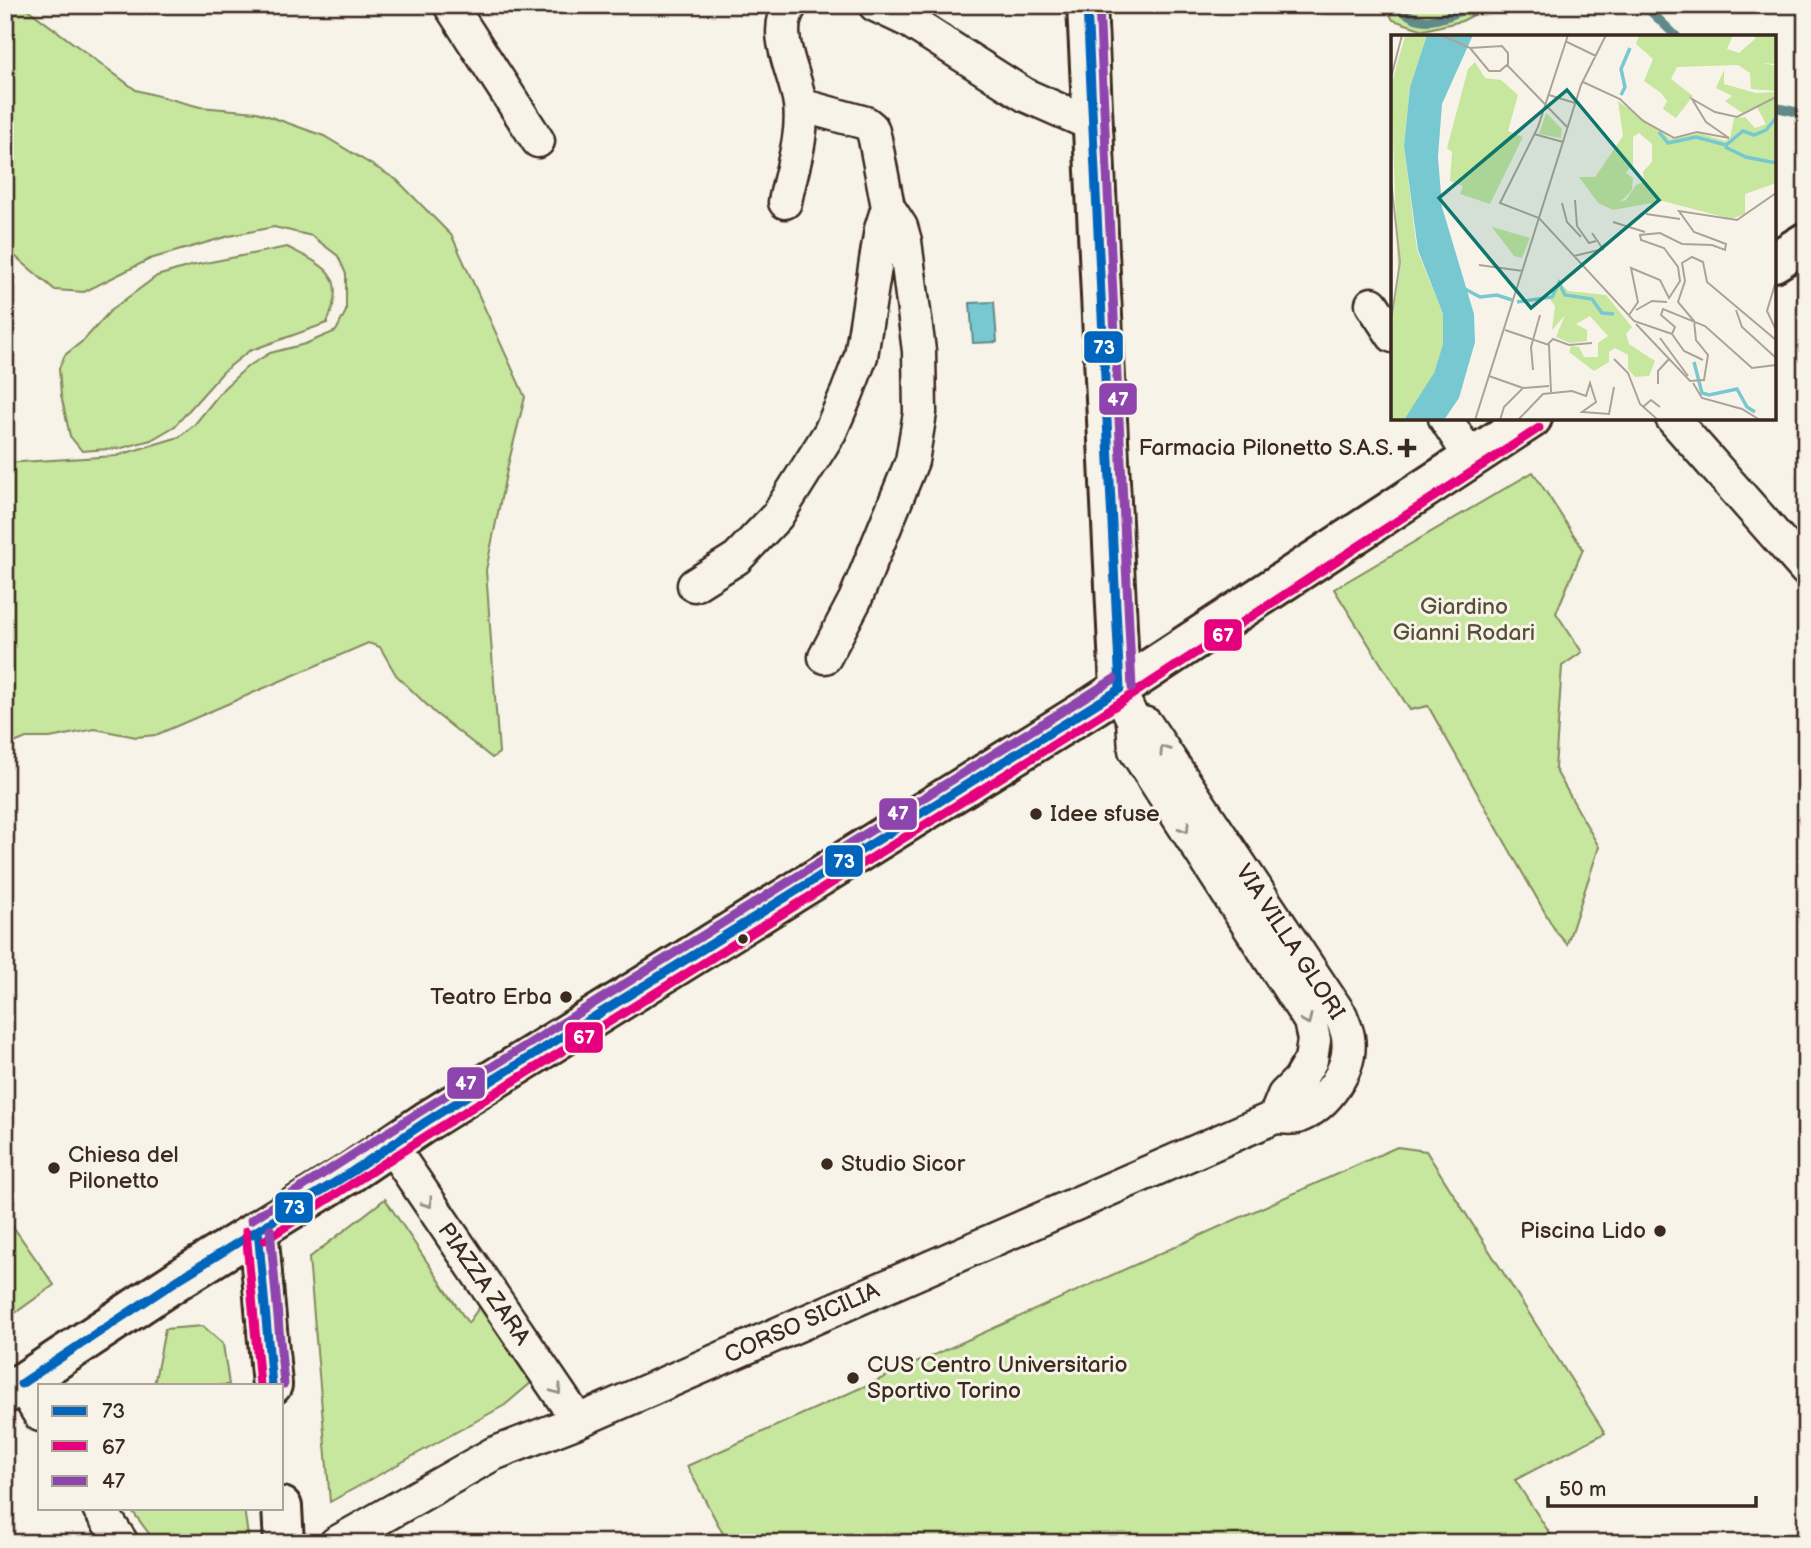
<svg xmlns="http://www.w3.org/2000/svg" width="1811" height="1548" font-family="'Balsamiq Sans',sans-serif">
	<style>
		.green { fill: #c7e69e; stroke: #81885e; stroke-width: 2 }
		.water { fill: #78c8d2; stroke: #60898a; stroke-width: 2 }
		.lines { fill: none; stroke-linecap: round; stroke-linejoin: round }
		.stream { stroke: #60898a; stroke-width: 9 }
		.minor-casing { stroke: #3b2a1e; stroke-width: 37 }
		.tertiary-casing { stroke: #3b2a1e; stroke-width: 44 }
		.secondary-casing { stroke: #3b2a1e; stroke-width: 44 }
		.minor { stroke: #f7f3e8; stroke-width: 32 }
		.tertiary { stroke: #f7f3e8; stroke-width: 38 }
		.secondary { stroke: #f7f3e8; stroke-width: 38 }
		.bus-1-casing { stroke: #f7f3e8; stroke-width: 14 }
		.bus-2-casing { stroke: #f7f3e8; stroke-width: 14 }
		.bus-3-casing { stroke: #f7f3e8; stroke-width: 14 }
		.bus-1 { stroke: #0065bd; stroke-width: 9 }
		.bus-2 { stroke: #e5007d; stroke-width: 9 }
		.bus-3 { stroke: #8e44ad; stroke-width: 9 }
		.oneway { stroke: #998e83 }
		.poi-dot { fill: #3b2a1e; stroke: #f7f3e8; stroke-width: 2.5 }
		.labels { text-anchor: middle; dominant-baseline: central; stroke-width: 6; stroke-linejoin: round; paint-order: stroke }
		.poi-label { font-size: 23px; fill: #3b2a1e; stroke: #f7f3e8; text-anchor: start }
		.park-label { font-size: 23px; fill: #575038; stroke: #f7f3e8 }
		.street-label { font-size: 23px; fill: #3b2a1e; stroke: #f7f3e8 }
		.inset-river { fill: none; stroke: #78c8d2; stroke-width: 3.5 }
		.inset-road { fill: none; stroke: #aca397; stroke-width: 2 }
		.view { fill: #0f766e; fill-opacity: 0.15; stroke: #0f766e; stroke-width: 3.5 }
		.inset-edge { fill: none; stroke: #3b2a1e; stroke-width: 3.5 }
		.line-badge { stroke: #f7f3e8; stroke-width: 2.5 }
		.badge-label { font-size: 19px; text-anchor: middle; font-weight: bold; fill: #fff }
	</style>
	<rect width="100%" height="100%" fill="#f7f3e8"/>
	<filter id="ink" filterUnits="userSpaceOnUse"><feTurbulence type="fractalNoise" baseFrequency=".0143" numOctaves="2"/><feDisplacementMap in="SourceGraphic" scale="14" xChannelSelector="R" yChannelSelector="G"/><feConvolveMatrix kernelMatrix="1 2 1 2 8 2 1 2 1" color-interpolation-filters="sRGB"/></filter>
	<g filter="url(#ink)">
		<path class="green" d="M5,5H22L136,90L200,107L257,112L324,136L397,180L452,236L525,397L508,465L486,570L498,739L499,753L492,758L435,713L396,675L380,647L368,643L156,735L136,737L95,729L50,738H26L5,747V463L116,456L179,437L195,424L224,388L247,367L270,353L305,344L336,331L346,311V274L338,256L312,236L274,227L229,236L150,259L84,292L55,290L16,257L5,256Z
			M1385,5H1493L1462,21L1424,30L1393,20Z
			M287,247C326,267 348,274 327,323L249,351L224,371L175,426L151,440L122,448L82,451L70,436L61,395L59,368L65,355L84,340L111,310L157,276L190,266Z
			M1533,472L1583,549L1556,613L1582,652L1562,666L1555,769L1599,847L1567,944L1556,932L1428,706L1410,710L1334,589Z
			M1397,1147L1426,1151L1605,1433L1515,1480L1556,1543H728L687,1466Z
			M385,1199L468,1323L481,1305L532,1382L505,1405L330,1502L309,1258Z
			M5,1215L54,1285L15,1313L5,1300Z
			M203,1326L223,1344L229,1385H154L165,1329Z
			M130,1508H244L249,1543H156Z"/>
		<path class="water" d="M994,302L997,342L973,343L970,303Z"/>
		<g class="lines">
			<path class="stream" d="M1396,5C1425,34 1446,15 1477,5
				M1644,5L1677,37
				M1774,107L1806,114"/>
			<g class="minor-casing">
				<path id="minor" d="M450,5L538,141
					M875,5L909,21L1025,95L1091,124
					M785,202C791,171 804,137 800,105C797,74 770,34 791,5
					M1372,304L1393,336
					M1445,418L1471,458
					M1672,418L1806,570
					M694,585L737,558L777,516L830,432L847,393L861,356L881,229L888,207L875,139L872,128L866,123L800,105
					M825,657L855,600L912,461L920,413L919,351L905,241L901,227L888,207
					M1127,707L1133,720L1135,750L1310,1021L1314,1040L1311,1060L1299,1080L1284,1095L1275,1117
					M391,1146L578,1421
					M21,1384L40,1415
					M99,1508L122,1543
					M336,1543L493,1454L578,1421L1275,1117C1282,1117 1290,1119 1297,1117C1326,1106 1353,1069 1348,1037C1347,1030 1343,1022 1341,1016L1146,724L1133,720"/>
			</g>
			<g class="tertiary-casing">
				<path id="tertiary" d="M1087,5L1120,689"/>
			</g>
			<g class="secondary-casing">
				<path id="secondary" d="M1774,262L1806,242
					M258,1230L272,1385
					M5,1394L179,1279L350,1173L427,1121L1095,705L1532,418
					M282,1507L284,1543"/>
			</g>
			<use href="#minor" class="minor"/>
			<use href="#tertiary" class="tertiary"/>
			<use href="#secondary" class="secondary"/>
			<g class="bus-1-casing">
				<path id="bus-1" d="M1087,5L1120,689
					M258,1230L272,1385
					M21,1384L179,1279L350,1173L427,1121L1120,689"/>
			</g>
			<g class="bus-2-casing">
				<path id="bus-2" d="M246,1231L260,1385
					M265,1240L434,1131L1101,715L1539,428"/>
			</g>
			<g class="bus-3-casing">
				<path id="bus-3" d="M1099,5L1132,688
					M251,1220L421,1111L1114,679
					M270,1229L284,1384"/>
			</g>
			<use href="#bus-1" class="bus-1"/>
			<use href="#bus-2" class="bus-2"/>
			<use href="#bus-3" class="bus-3"/>
		</g>
		<defs><path id="oneway-chevron" d="M-2-3.5L2.5 0L-2 3.5" fill="none" stroke-width="1.6" stroke-linecap="round" stroke-linejoin="round" transform="scale(1.75)"/></defs>
		<g class="oneway">
			<use href="#oneway-chevron" transform="translate(1164 750) rotate(-124)"/>
			<use href="#oneway-chevron" transform="translate(1185 828) rotate(57)"/>
			<use href="#oneway-chevron" transform="translate(1307 1020) rotate(66)"/>
			<use href="#oneway-chevron" transform="translate(428 1203) rotate(55)"/>
			<use href="#oneway-chevron" transform="translate(557 1390) rotate(55)"/>
		</g>
	</g>
	<g class="poi-dot">
		<path d="M1403.5 437.5h7v7h7v7h-7v7h-7v-7h-7v-7h7z"/>
		<circle cx="1036" cy="814" r="7"/>
		<circle cx="743" cy="939" r="6"/>
		<circle cx="566" cy="997" r="7"/>
		<circle cx="827" cy="1164" r="7"/>
		<circle cx="54" cy="1168" r="7"/>
		<circle cx="1660" cy="1231" r="7"/>
		<circle cx="853" cy="1378" r="7"/>
	</g>
	<g class="labels">
		<g class="poi-label">
			<text x="1393" y="448" text-anchor="end">Farmacia Pilonetto S.A.S.</text>
			<text x="1050" y="814">Idee sfuse</text>
			<text x="552" y="997" text-anchor="end">Teatro Erba</text>
			<text x="68" y="1155">Chiesa del<tspan x="68" dy="26">Pilonetto</tspan></text>
			<text x="841" y="1164">Studio Sicor</text>
			<text x="1646" y="1231" text-anchor="end">Piscina Lido</text>
			<text x="867" y="1365">CUS Centro Universitario<tspan x="867" dy="26">Sportivo Torino</tspan></text>
		</g>
		<g class="park-label">
			<text x="1464" y="607">Giardino<tspan x="1464" dy="26">Gianni Rodari</tspan></text>
		</g>
		<g class="street-label">
			<text transform="translate(1290 942) rotate(57)">VIA VILLA GLORI</text>
			<text transform="translate(484 1284) rotate(55)">PIAZZA ZARA</text>
			<text transform="translate(802 1323) rotate(-24)">CORSO SICILIA</text>
		</g>
	</g>
	<g transform="translate(1391 35)">
		<rect width="385" height="385" fill="#f7f3e8"/>
		<path d="M36,0L19,52L13,111L26,215L52,279V309L43,338L25,369L13,385H0V298L7,241L0,51L14,1ZM248,0H342L336,14L348,18L365,3L360,0H384L385,29L372,28L385,31V56L360,54L359,38L347,30L286,32L280,44L302,61L285,83L272,74L276,66L270,58L253,46L262,24L245,9ZM84,27L94,43L110,45L127,60L117,96L132,102L99,169L69,159L72,151L59,146L61,117L56,113L77,34ZM333,35V49L365,58L385,57V61L353,79L334,66L341,61L325,53ZM385,62V148L354,159V179L340,184L272,166L222,175L207,168L188,142H204L232,101L227,66L280,104L309,98L334,106L339,103L343,83L354,82L364,93L375,89L366,72ZM248,98L261,109V127L252,137L253,147L245,150L235,165L229,167L241,155L242,143L235,138L242,129V102ZM155,78L171,94L170,103L148,99ZM101,192L139,203L131,223L123,221ZM168,247L177,256L215,260L241,292L235,299L238,309L264,326L258,341L244,342L237,334V320L224,313L218,317V327L203,336L178,317L180,311L188,312L193,322H207V308L217,301L199,281L185,289L196,295V306L179,308L165,302L174,280L161,295L164,271L158,263Z" fill="#c7e69e" fill-rule="evenodd"/>
		<path d="M36,0H82L51,69L47,122L51,172L83,279L84,307L68,363L53,385H13L43,338L52,309V279L27,215L13,111L19,52Z" fill="#78c8d2"/>
		<path class="inset-river" d="M230,60L234,52L230,34L239,13M268,97L277,108L305,102L335,110L352,96L363,100L375,95L385,83M334,112L355,122L385,128M74,254L89,262L106,260L121,265M126,267L161,262L168,248L174,260L201,264L211,278L223,279M303,327L311,358L318,360L346,354L356,372L364,377"/>
		<path class="inset-road" d="M50,0L79,13L111,11L117,18V29L109,36H98L79,13M177,0L147,92L109,168L148,183L243,286L281,299M174,6L205,21M116,30L177,93M0,43L11,0M192,47L229,64L252,86L283,103L306,97L338,103L315,87L301,64L324,77L346,82L385,62M158,60L184,68M143,99L172,107M0,145L9,227L0,286M184,165L186,191L198,208L205,206M171,168L176,187L190,202M255,179L289,184M222,187L254,197M183,221L212,214L201,198M88,230L132,236M385,246L376,276L385,295M245,275L261,266L276,267M345,275L351,292L384,322M238,280L247,267L240,233L269,245L278,263L289,246L287,232L273,213L250,205L249,200L269,198L291,209L321,210L334,215L335,209L303,197L288,176L346,185L385,158M245,289L299,346L313,345L317,320L305,305L303,286L287,267L294,246L291,228L301,222L312,227L316,247L385,305M114,295L158,310L160,357M281,299L284,292L270,280L272,274L314,291L361,333L385,330M281,299L293,316L312,325M269,303L297,341M157,309L162,304L178,310L201,308M223,324L237,338L249,369L267,385M142,335L140,312L149,280M98,341L132,353L113,372L109,385M302,348L311,363L351,374L369,385M267,349V336L278,324M132,353L158,351M252,372L260,365L269,372M84,385L190,50L215,0M127,385L152,359L181,356L195,361L199,348L205,367L191,377L218,379L223,352"/>
		<path class="view" d="M176,55L268,165L140,273L48,163Z"/>
		<rect width="385" height="385" class="inset-edge"/>
	</g>
	<g class="line-badge">
		<rect x="1083" y="330" width="41" height="34" rx="7" fill="#0065bd"/>
		<rect x="1098" y="382" width="40" height="34" rx="7" fill="#8e44ad"/>
		<rect x="1203" y="618" width="40" height="34" rx="7" fill="#e5007d"/>
		<rect x="878" y="797" width="40" height="34" rx="7" fill="#8e44ad"/>
		<rect x="824" y="844" width="40" height="34" rx="7" fill="#0065bd"/>
		<rect x="564" y="1021" width="40" height="33" rx="7" fill="#e5007d"/>
		<rect x="446" y="1066" width="40" height="34" rx="7" fill="#8e44ad"/>
		<rect x="274" y="1191" width="40" height="33" rx="7" fill="#0065bd"/>
	</g>
	<g class="badge-label">
		<text x="1104" y="354">73</text>
		<text x="1118" y="406">47</text>
		<text x="1223" y="642">67</text>
		<text x="898" y="820">47</text>
		<text x="844" y="868">73</text>
		<text x="584" y="1044">67</text>
		<text x="466" y="1090">47</text>
		<text x="294" y="1214">73</text>
	</g>
	<rect width="1811" height="1548" fill="none" stroke="#f7f3e8" stroke-width="28"/>
	<rect x="14" y="14" width="1783" height="1520" fill="none" stroke="#3b2a1e" stroke-width="2.5" filter="url(#ink)"/>
	<rect x="38" y="1384" width="245" height="126" fill="#f7f3e8" stroke="#aca397" stroke-width="2"/>
	<rect x="52" y="1406" width="35" height="10" fill="#0065bd" stroke="#aca397" stroke-width="2"/>
	<text x="102" y="1418" font-size="21" fill="#3b2a1e">73</text>
	<rect x="52" y="1441" width="35" height="10" fill="#e5007d" stroke="#aca397" stroke-width="2"/>
	<text x="102" y="1454" font-size="21" fill="#3b2a1e">67</text>
	<rect x="52" y="1476" width="35" height="10" fill="#8e44ad" stroke="#aca397" stroke-width="2"/>
	<text x="102" y="1488" font-size="21" fill="#3b2a1e">47</text>
	<path d="M1548 1496v10h208v-10" fill="none" stroke="#3b2a1e" stroke-width="3.5"/>
	<text x="1559" y="1496" font-size="21" fill="#3b2a1e" stroke="#f7f3e8" stroke-width="5" paint-order="stroke">50 m</text>
</svg>
